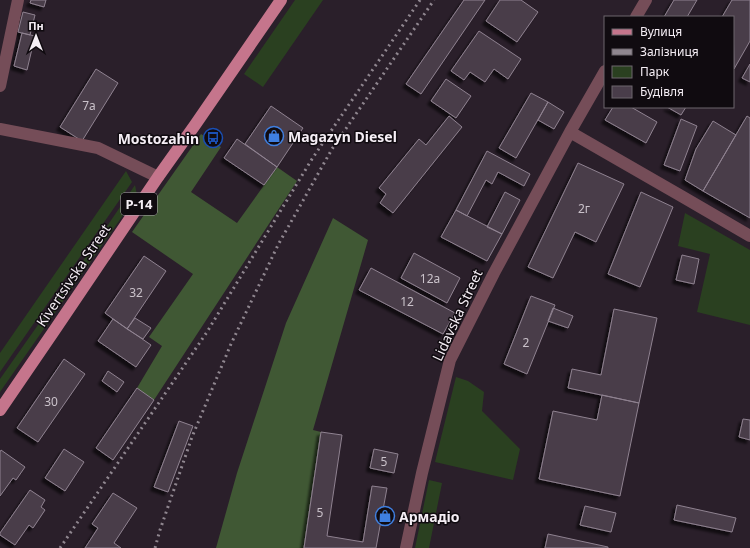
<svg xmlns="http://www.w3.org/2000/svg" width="750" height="548" font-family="'Noto Sans',sans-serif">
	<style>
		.green { fill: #2a4020 }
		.forest { fill: #405834 }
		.building { fill: #493d4a; stroke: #8f8290; filter: url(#shadow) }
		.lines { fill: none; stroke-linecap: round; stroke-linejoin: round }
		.minor { stroke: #754d58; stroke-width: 12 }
		.major { stroke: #c5758c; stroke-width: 12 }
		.rail { stroke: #908790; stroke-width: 3; stroke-dasharray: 2 4; stroke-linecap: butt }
		.labels { text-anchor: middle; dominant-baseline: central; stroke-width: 3; stroke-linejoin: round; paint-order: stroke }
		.number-label { font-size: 12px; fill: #cac2ca }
		.shield { fill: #100b10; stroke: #b0aab0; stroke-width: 1 }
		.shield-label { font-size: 13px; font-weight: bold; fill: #f5eef5 }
		.poi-label { font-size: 14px; font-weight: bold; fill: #f5eef5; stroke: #100b10; text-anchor: start }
		.street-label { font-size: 14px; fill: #f5eef5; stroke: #100b10 }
	</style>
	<defs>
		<filter id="shadow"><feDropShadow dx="-3.5" dy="3.5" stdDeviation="1" flood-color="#0009"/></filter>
	</defs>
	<rect width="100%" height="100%" fill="#2a1f2a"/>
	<path class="green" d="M295,0H323L263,87L244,74Z
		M126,171L132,182L0,372V353Z
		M135,185L137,195L0,392V379L99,238Z
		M685,213L750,250V325L697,312L710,254L678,246Z
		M456,377L468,381L484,392L482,411L520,449L513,480L435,462Z
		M429,480L442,483L429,548H415Z"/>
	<path class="forest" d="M201,134L221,147L191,192L237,223L277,167L297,181L154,400L137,388L162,346L149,337L193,274L132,232Z
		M333,218L368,240L313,430L321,432L304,548H216L237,473L286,323Z"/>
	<path class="building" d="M31,0H46L44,7L30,3Z
		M464,0H485L421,94L406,84Z
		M500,0H521L538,12L517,42L486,21Z
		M674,0H697L687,17H664Z
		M732,0H750V41L734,69L733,17H722Z
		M23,12L35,15L30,35L18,32Z
		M479,31L521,59L508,79L494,69L485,82L470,72L464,80L451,71Z
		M22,33L35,36L27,70L14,66Z
		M750,64V82L742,78Z
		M96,69L118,83L82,141L60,127Z
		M446,79L471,96L456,118L431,101Z
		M531,93L548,102L516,158L499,148Z
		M548,102L564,112L554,129L538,120Z
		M271,106L303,128L277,167L245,144Z
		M613,107H631L657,122L646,143L605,120Z
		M667,107H686L681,115Z
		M449,116L462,127L393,213L380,203L386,194L379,188L419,139L426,145Z
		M747,116L750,118V218L703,191Z
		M681,119L697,126L680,171L664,165Z
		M713,121L736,135L703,191L685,180L696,149Z
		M237,139L277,167L264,185L224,158Z
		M487,151L530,174L524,186L498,172L492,184L486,180L467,216L456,210Z
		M578,163L624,184L596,242L575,232L553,278L528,267Z
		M505,192L520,200L502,234L487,227Z
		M641,192L673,207L640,287L608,274Z
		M456,210L502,234L487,261L441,237Z
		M414,253L460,278L447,303L401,278Z
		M682,255L699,259L694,284L676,280Z
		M144,256L166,271L127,329L105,313Z
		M371,268L455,313L443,334L359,290Z
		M531,296L555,305L527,374L504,364Z
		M553,308L573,316L568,328L548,321Z
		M614,309L657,318L639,403L568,388L572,369L601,375Z
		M135,318L151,328L143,339L127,329Z
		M113,319L151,345L136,367L98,341Z
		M64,359L85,374L38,442L17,428Z
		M108,371L124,382L117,392L102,381Z
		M137,388L154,400L113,460L96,448Z
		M602,395L639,403L620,496L539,479L553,411L597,420Z
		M743,419L750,420V440L739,437Z
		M179,421L193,426L168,492L154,487Z
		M321,432L342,435L327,536L363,542L372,486L387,488L376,548H304Z
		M64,449L84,462L65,491L45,478Z
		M374,449L398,454L394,473L370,468Z
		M1,450L25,467L16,480L13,478L0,496V452Z
		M30,490L45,500L41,507L45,510L33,528L29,525L15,545L0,535V533Z
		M113,493L137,508L114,543L121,548H85L98,528L92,524Z
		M677,505L736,518L732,532L674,520Z
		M585,506L616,513L611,532L580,525Z
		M548,534L608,547V548H545Z"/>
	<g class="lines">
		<path class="minor" d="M636,17L646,0
			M0,86L18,0
			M0,129L98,148L158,177
			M570,132L683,197L750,236
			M406,548L422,473L450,360L494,273L570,132L605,71"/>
		<path class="major" d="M0,410L56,328L158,177L195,125L281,0"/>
		<path class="rail" d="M60,548L207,332L312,159L420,0
			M155,548L160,530L192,437L231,344L278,245L332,149L434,0"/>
	</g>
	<defs>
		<g id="shop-ring" transform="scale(1)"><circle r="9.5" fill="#100b10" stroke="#3f7fe0" stroke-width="1.5"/><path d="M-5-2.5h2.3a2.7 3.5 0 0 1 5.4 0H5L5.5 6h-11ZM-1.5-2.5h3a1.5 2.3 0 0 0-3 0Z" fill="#3f7fe0"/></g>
		<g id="bus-ring" transform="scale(1)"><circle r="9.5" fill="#100b10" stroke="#1a4fb4" stroke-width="1.5"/><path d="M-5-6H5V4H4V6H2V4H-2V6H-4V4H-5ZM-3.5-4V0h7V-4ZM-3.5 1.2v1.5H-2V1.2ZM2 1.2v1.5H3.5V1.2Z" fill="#1a4fb4"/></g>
	</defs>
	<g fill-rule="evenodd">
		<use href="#shop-ring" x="274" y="136"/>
		<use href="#bus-ring" x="213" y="138"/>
		<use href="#shop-ring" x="385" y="516"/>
	</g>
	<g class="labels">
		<g class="number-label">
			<text x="89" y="105">7а</text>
			<text x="584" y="208">2г</text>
			<text x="430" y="278">12а</text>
			<text x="136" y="292">32</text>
			<text x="407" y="301">12</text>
			<text x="526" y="342">2</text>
			<text x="51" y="401">30</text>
			<text x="384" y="461">5</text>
			<text x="320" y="512">5</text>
		</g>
		<rect class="shield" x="121" y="193" width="36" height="22" rx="3"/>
		<g class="shield-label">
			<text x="139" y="204">Р-14</text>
		</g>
		<g class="poi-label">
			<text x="288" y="136">Magazyn Diesel</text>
			<text x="199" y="138" text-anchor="end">Mostozahin</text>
			<text x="399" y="516">Армадіо</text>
		</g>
		<g class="street-label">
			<text transform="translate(73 275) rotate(-56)">Kivertsivska Street</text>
			<text transform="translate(457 315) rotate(-65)">Lidavska Street</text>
		</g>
	</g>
	<rect x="604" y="16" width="130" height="92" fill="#100b10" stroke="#6c666c"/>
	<rect x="612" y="29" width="20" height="6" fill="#c5758c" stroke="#6c666c"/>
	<text x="640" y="36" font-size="12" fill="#f5eef5">Вулиця</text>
	<rect x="612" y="49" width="20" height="6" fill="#908790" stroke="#6c666c"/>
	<text x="640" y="56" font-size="12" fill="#f5eef5">Залізниця</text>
	<rect x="612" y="66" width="20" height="12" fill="#2a4020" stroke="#6c666c"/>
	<text x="640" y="76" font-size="12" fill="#f5eef5">Парк</text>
	<rect x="612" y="86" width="20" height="12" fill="#493d4a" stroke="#6c666c"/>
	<text x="640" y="96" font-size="12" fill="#f5eef5">Будівля</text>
	<g transform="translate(36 36)" stroke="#100b10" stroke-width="3" paint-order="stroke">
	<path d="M0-3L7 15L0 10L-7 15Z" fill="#f5eef5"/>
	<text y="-6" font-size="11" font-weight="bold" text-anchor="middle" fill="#f5eef5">Пн</text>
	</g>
</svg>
